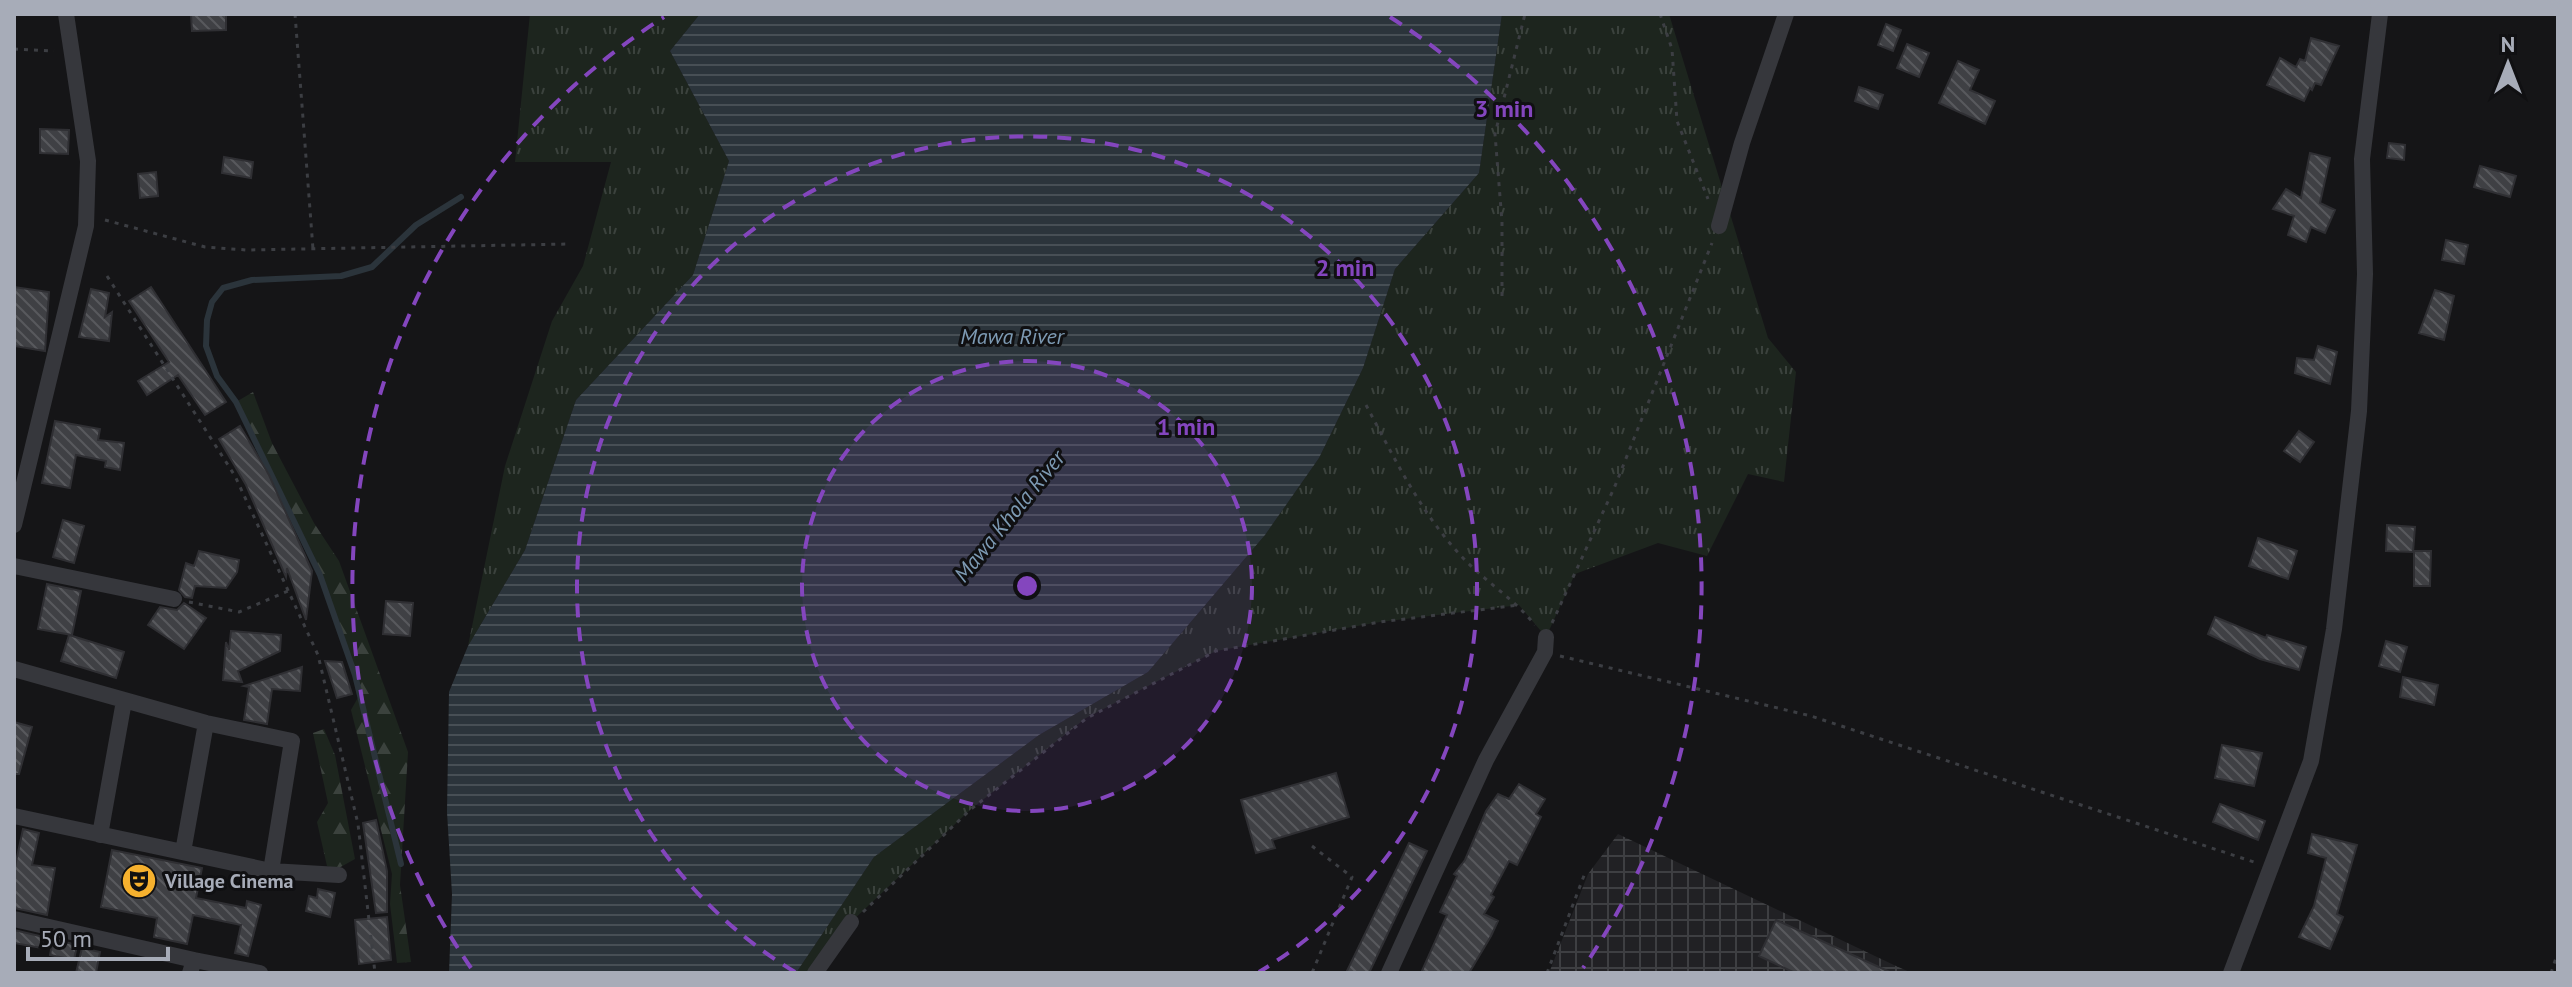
<svg xmlns="http://www.w3.org/2000/svg" width="2572" height="987" font-family="'PT Sans',sans-serif">
	<style>
		.industrial { fill: url(#industrial-grid) }
		.grass { fill: url(#grass-tufts) }
		.forest { fill: url(#forest-firs) }
		.water { fill: url(#water-rules) }
		.lines { fill: none; stroke-linecap: round; stroke-linejoin: round }
		.stream { stroke: #2b343b; stroke-width: 6 }
		.building { fill: url(#building-back-hatch); stroke: #2f2f33; stroke-width: 2 }
		.path { stroke: #3c3e43; stroke-width: 3; stroke-dasharray: 4 6; stroke-linecap: butt }
		.minor { stroke: #36373c; stroke-width: 16 }
		.ring { fill: none; stroke: #8446be; stroke-width: 4; stroke-dasharray: 14 10 }
		.labels { text-anchor: middle; dominant-baseline: central; stroke-width: 6; stroke-linejoin: round; paint-order: stroke }
		.poi-label { font-size: 20px; font-weight: bold; fill: #a7acb8; stroke: #101012; text-anchor: start }
		.water-label { font-size: 22px; font-style: italic; fill: #7d9ab3; stroke: #101012 }
		.centre { fill: #8446be; stroke: #101012; stroke-width: 4 }
		.ring-label { font-size: 24px; text-anchor: middle; font-weight: bold; fill: #8446be; stroke: #101012; stroke-width: 6; stroke-linejoin: round; paint-order: stroke }
	</style>
	<defs>
		<pattern id="industrial-grid" width="8" height="8" patternUnits="userSpaceOnUse" patternTransform="scale(2)"><rect width="8" height="8" fill="#212124"/><path d="M0 4h8M4 0v8" fill="none" stroke="#3e3f42"/></pattern>
		<pattern id="grass-tufts" width="24" height="20" patternUnits="userSpaceOnUse" patternTransform="scale(2)"><rect width="24" height="20" fill="#1d251e"/><path d="M3 7l-1-3M5 7V3M7 7l1-3M15 17l-1-3M17 17v-4M19 17l1-3" fill="none" stroke="#3b423d"/></pattern>
		<pattern id="forest-firs" width="22" height="20" patternUnits="userSpaceOnUse" patternTransform="scale(2)"><rect width="22" height="20" fill="#1d251e"/><path d="M5 1l3.5 6h-7zM16 11l3.5 6h-7z" fill="#3b423d"/></pattern>
		<pattern id="water-rules" width="6" height="5" patternUnits="userSpaceOnUse" patternTransform="scale(2)"><rect width="6" height="5" fill="#2b343b"/><path d="M0 2.5h6" fill="none" stroke="#474f55"/></pattern>
		<pattern id="building-back-hatch" width="6" height="6" patternUnits="userSpaceOnUse" patternTransform="scale(2)"><rect width="6" height="6" fill="#3f4044"/><path d="M-1 5l2 2M0 0l6 6M5-1l2 2" fill="none" stroke="#58595d"/></pattern>
	</defs>
	<rect width="100%" height="100%" fill="#151517"/>
	<path class="industrial" d="M1618,834L1896,966L1912,973H1549L1588,874Z"/>
	<path class="grass" d="M530,14H700L670,51L729,161L693,275L576,400L525,550L468,646L505,466L552,321L583,266L611,162H515Z
		M1502,14H1669L1768,338L1796,372L1784,482L1748,474L1707,556L1658,543L1575,574L1546,637L1519,605L1380,622L1216,651L1086,718L970,810L851,922L815,973H796L874,857L1039,735L1148,672L1265,535L1319,458L1363,368L1395,269L1479,173Z"/>
	<path class="forest" d="M253,392L272,443L314,523L339,561L408,752L400,885L411,962L397,963L390,904L392,874L351,710L360,694C336,591 282,497 236,402Z
		M324,729L335,755L355,859L337,869L327,866L317,822L328,803L313,733Z"/>
	<path class="water" d="M700,14H1502L1479,173L1395,269L1363,368L1319,458L1265,535L1148,672L1039,735L874,857L796,973H449L452,894L447,812L449,692L468,646L525,550L576,400L693,275L729,161L670,51Z"/>
	<g class="lines">
		<path class="stream" d="M401,864L355,675L320,575L236,402L217,376L206,346L207,320L212,302L223,288L252,280L341,276L372,267L416,225L461,197"/>
	</g>
	<path class="building" d="M191,14H226V30L192,31Z
		M1886,24L1901,30L1893,51L1878,45Z
		M2311,38L2339,46L2321,85L2315,83L2312,90L2310,88L2304,101L2267,85L2280,58L2296,67L2300,59L2305,61Z
		M1907,44L1929,53L1919,77L1897,68Z
		M1958,61L1979,70L1970,90L1995,101L1985,124L1939,103Z
		M1859,87L1883,95L1878,109L1855,101Z
		M40,129L69,130L68,154L40,153Z
		M2389,143L2405,145L2404,160L2387,158Z
		M2310,153L2330,158L2320,203L2335,210L2325,233L2311,227L2306,242L2288,235L2294,216L2273,209L2286,189L2301,198Z
		M224,157L253,162L251,178L222,173Z
		M2480,166L2516,176L2510,197L2474,187Z
		M156,172L158,196L140,198L138,174Z
		M2446,240L2468,245L2464,264L2442,260Z
		M14,287L49,292L45,351L14,346Z
		M151,287L226,402L205,415L178,375L147,395L138,381L169,362L129,301Z
		M91,289L109,293L105,317L112,312L109,341L79,337Z
		M2435,290L2454,296L2444,340L2419,333Z
		M2318,346L2337,352L2330,384L2295,373L2297,358L2314,360Z
		M55,421L100,429L98,440L124,443L120,470L105,467L106,461L76,455L70,488L42,483Z
		M240,426L269,475L312,571L306,620L287,568L286,577L246,485L219,439Z
		M2299,431L2314,442L2300,462L2284,451Z
		M63,520L84,526L74,563L53,557Z
		M2387,525L2415,527L2413,552L2386,551Z
		M2258,538L2297,551L2288,579L2249,566Z
		M199,551L239,560L237,572L226,588L195,586L192,598L185,597L179,590L186,563L194,566Z
		M2414,551H2431L2430,586H2414Z
		M47,584L81,591L72,635L38,629Z
		M386,601L413,603L410,636L383,634Z
		M184,603L206,618L184,649L148,625L160,607L177,610Z
		M2215,617L2266,638L2267,635L2306,647L2299,670L2260,659L2208,634Z
		M231,631L281,635L280,651L238,671L242,682L223,680L226,642L229,650Z
		M69,635L124,652L116,678L61,661Z
		M2386,641L2407,647L2400,672L2379,666Z
		M325,661L342,662L352,694L337,698Z
		M302,667L300,691L272,689L267,724L244,720L249,687L244,686Z
		M2403,677L2438,685L2434,705L2400,697Z
		M14,722L32,727L19,774H14Z
		M2222,745L2262,753L2254,786L2215,778Z
		M1336,773L1349,817L1272,840L1275,848L1256,853L1241,800Z
		M1519,784L1545,799L1536,814L1541,817L1517,865L1509,861L1491,895L1494,897L1484,914L1498,921L1491,936L1469,973H1421L1447,915L1440,912L1457,876L1454,874L1465,860L1486,811L1498,794L1509,799Z
		M2220,804L2265,821L2258,840L2213,822Z
		M376,820L387,871V912L376,913L363,823Z
		M23,829L39,833L32,865L55,868L47,915L14,908V871Z
		M2312,834L2357,845L2337,914L2343,917L2330,949L2299,937L2314,906L2326,858L2308,853Z
		M1409,843L1427,851L1369,973H1346Z
		M112,850L202,868L196,898L246,908L247,901L261,905L248,956L235,953L241,925L193,915L187,944L154,937L157,918L101,907Z
		M318,889L335,893L330,917L306,911L309,896L317,898Z
		M387,917L391,960L359,964L355,920Z
		M1776,920L1892,973H1795L1759,956Z
		M14,930L44,937L42,948L14,943Z
		M53,939L77,945L74,960L50,955Z
		M82,948L100,952L96,973H76Z"/>
	<g class="lines">
		<path class="path" d="M295,14L313,249
			M1660,14L1672,49L1677,121L1708,199
			M14,49L54,51
			M105,220L205,247L247,250L569,244
			M107,276L235,476L318,655L358,824L375,973
			M1502,296V222L1495,134L1525,14
			M1366,405C1395,459 1423,518 1467,562C1489,584 1515,600 1535,625
			M189,602L239,612L288,591
			M1552,623L1615,486L1712,243
			M1560,656L1811,716L2254,862
			M1312,846L1352,877L1312,973
			M863,912L970,810L1087,718L1216,651L1380,622L1519,605
			M1547,973L1585,873
			M2551,973L2558,952"/>
		<path class="minor" d="M1719,226L1742,143L1786,14
			M14,525L86,226L88,161L66,14
			M14,566L174,599
			M14,669L206,723L292,741L271,871
			M14,816L271,871L339,875
			M100,835L124,701
			M183,852L206,723
			M14,919L194,960L190,973
			M194,960L260,973
			M815,973L851,922
			M1389,973L1486,760L1545,652L1546,637
			M2231,973L2311,761L2334,629L2359,411L2365,274L2362,159L2380,14"/>
	</g>
	<circle cx="1027" cy="586" r="225" fill="#8446be" fill-opacity=".12"/>
	<g class="ring">
		<circle cx="1027" cy="586" r="225"/>
		<path d="M795 972A450 450 0 1 1 1259 972"/>
		<path d="M471 968A675 675 0 0 1 664 17M1390 17A675 675 0 0 1 1583 968"/>
	</g>
	<defs>
		<g id="theatre-disc" transform="scale(1.8)"><circle r="9.5" fill="#f6b12e" stroke="#101012"/><path d="M-5-5.5Q0-4 5-5.5V0Q5 5 0 6Q-5 5-5 0ZM-3.3-2.5H-1v1.5H-3.3ZM1-2.5H3.3v1.5H1ZM-2.8 1Q0 5.5 2.8 1Z" fill="#111"/></g>
	</defs>
	<g fill-rule="evenodd">
		<use href="#theatre-disc" x="139" y="881"/>
	</g>
	<g class="labels">
		<g class="poi-label">
			<text x="165" y="881">Village Cinema</text>
		</g>
		<g class="water-label">
			<text x="1012" y="336">Mawa River</text>
			<text transform="translate(1009 516) rotate(-51)">Mawa Khola River</text>
		</g>
	</g>
	<circle cx="1027" cy="586" r="12" class="centre"/>
	<g class="ring-label">
		<text x="1504" y="117">3 min</text>
		<text x="1345" y="276">2 min</text>
		<text x="1186" y="435">1 min</text>
	</g>
	<rect width="2572" height="987" fill="none" stroke="#a7acb8" stroke-width="32"/>
	<g transform="translate(2508 64)" stroke="#101012" stroke-width="6" paint-order="stroke">
	<path d="M0-6L14 30L0 20L-14 30Z" fill="#a7acb8"/>
	<text y="-12" font-size="22" font-weight="bold" text-anchor="middle" fill="#a7acb8">N</text>
	</g>
	<path d="M28 947v12h140v-12" fill="none" stroke="#a7acb8" stroke-width="4"/>
	<text x="40" y="947" font-size="24" fill="#a7acb8" stroke="#101012" stroke-width="6" paint-order="stroke">50 m</text>
</svg>
